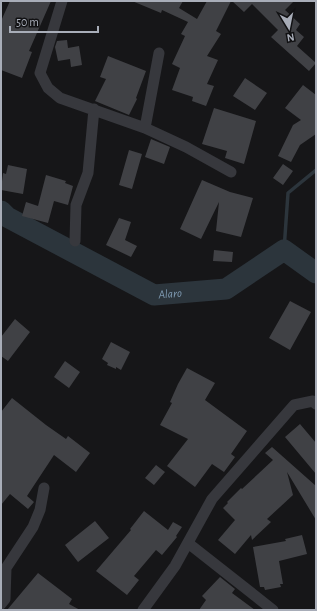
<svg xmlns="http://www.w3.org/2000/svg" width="317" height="611" font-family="'Alegreya Sans',sans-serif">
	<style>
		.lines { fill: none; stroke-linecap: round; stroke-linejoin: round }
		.stream { stroke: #2c353c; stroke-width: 3.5 }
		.river { stroke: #2c353c; stroke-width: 21 }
		.building { fill: #404145 }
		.minor { stroke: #37383d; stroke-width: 11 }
		.labels { text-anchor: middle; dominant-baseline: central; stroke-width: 3; stroke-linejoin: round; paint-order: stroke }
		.water-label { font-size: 12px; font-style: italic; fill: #7f9bb3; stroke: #111113 }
	</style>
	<rect width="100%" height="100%" fill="#161618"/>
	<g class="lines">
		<path class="stream" d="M284,250L288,193L316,170"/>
		<path class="river" id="s1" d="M1,211L7,217L154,295L226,289L284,250L316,273"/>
	</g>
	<path class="building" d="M10,1H51L29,51L32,52L22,78L1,70V21Z
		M132,1H183L179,8L197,19L207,1H231L216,31L221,34L207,56L218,60L207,84L214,86L206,106L192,101L193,97L172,90L180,68L172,64L185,36L181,34L188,22L162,10L161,13Z
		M232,1H294L285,10L300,24L296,30L304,37L297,46L316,63L309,71L271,37L278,30L252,4L244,12Z
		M67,40L68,48L79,46L82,65L71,67L70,59L58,61L55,47L57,41Z
		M108,56L146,71L136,98L137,99L129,115L95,101L106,79L100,77Z
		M245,78L267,93L255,110L233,96Z
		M303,85L316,95V134L300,145L291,162L278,156L293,125L301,120L285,108Z
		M214,108L256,121L244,164L225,158L227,151L202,144Z
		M151,139L170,147L164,164L145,157Z
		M129,150L142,154L132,189L119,185Z
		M283,164L293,171L283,185L273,178Z
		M8,165L27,169L23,194L1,190L3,173L6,174Z
		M46,175L66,181L65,183L73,186L68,205L54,201L48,223L22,216L26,202L38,206Z
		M202,180L230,192L253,198L241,237L216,231L219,202L201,239L180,229Z
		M119,218L131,222L125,240L137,246L131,257L106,245Z
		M214,250L233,252L232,262L213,261Z
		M290,301L311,312L290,350L269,338Z
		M15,319L30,332L8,361L1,356V337Z
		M111,342L130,352L121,370L116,367V369L107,365L108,363L102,359Z
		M65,361L80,372L69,388L54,377Z
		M187,368L215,383L205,400L247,431L231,454L235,457L224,472L212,464L195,487L167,466L188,439L160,425L172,403L170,402L178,384Z
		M12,398L46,425L66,439L68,436L90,453L76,472L54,455L27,496L34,502L28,509L10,494L1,505V412Z
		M300,424L316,443V474L285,437Z
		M272,447L316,486V520L287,472L293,495L267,519L271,522L252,540L251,535L235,554L218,540L235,520L223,508L228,503L227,502L241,488L242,489L273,460L265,453Z
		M156,465L165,472L154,485L145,478Z
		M144,511L168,530L173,522L182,527L176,536L177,537L162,555L156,550L134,576L139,580L127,595L96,571L131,530L130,529Z
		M95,521L109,538L78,562L65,545Z
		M302,535L307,554L279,561L283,584H280L281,587L265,590L264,587H260L253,547L286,541L285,539Z
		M38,573L72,599L69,604L80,610H7Z
		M220,577L235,589L232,593L255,610H199L206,600L202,596Z"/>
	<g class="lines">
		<path class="minor" d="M62,1L40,73L48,88L60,98L145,128L186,147L231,172
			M145,128L159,53
			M75,241L76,205L88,173L94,109
			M188,543L273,610
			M1,604L5,599L6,568L33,527L40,510L44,488
			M143,610L175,566L212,499L294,405L313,401L316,404"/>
	</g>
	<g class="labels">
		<g class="water-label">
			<text stroke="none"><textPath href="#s1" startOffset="191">Alaro</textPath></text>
		</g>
	</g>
	<rect width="317" height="611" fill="none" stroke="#a8adb8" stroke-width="4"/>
	<g transform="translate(289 28) rotate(170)" stroke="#111113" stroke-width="3" paint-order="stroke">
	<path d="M0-3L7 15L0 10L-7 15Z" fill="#a8adb8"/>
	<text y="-6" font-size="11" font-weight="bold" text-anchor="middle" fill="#a8adb8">N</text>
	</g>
	<path d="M10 26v6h88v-6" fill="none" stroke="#a8adb8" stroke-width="2"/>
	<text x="16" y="26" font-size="12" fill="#a8adb8" stroke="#111113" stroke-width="3" paint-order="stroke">50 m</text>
</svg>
